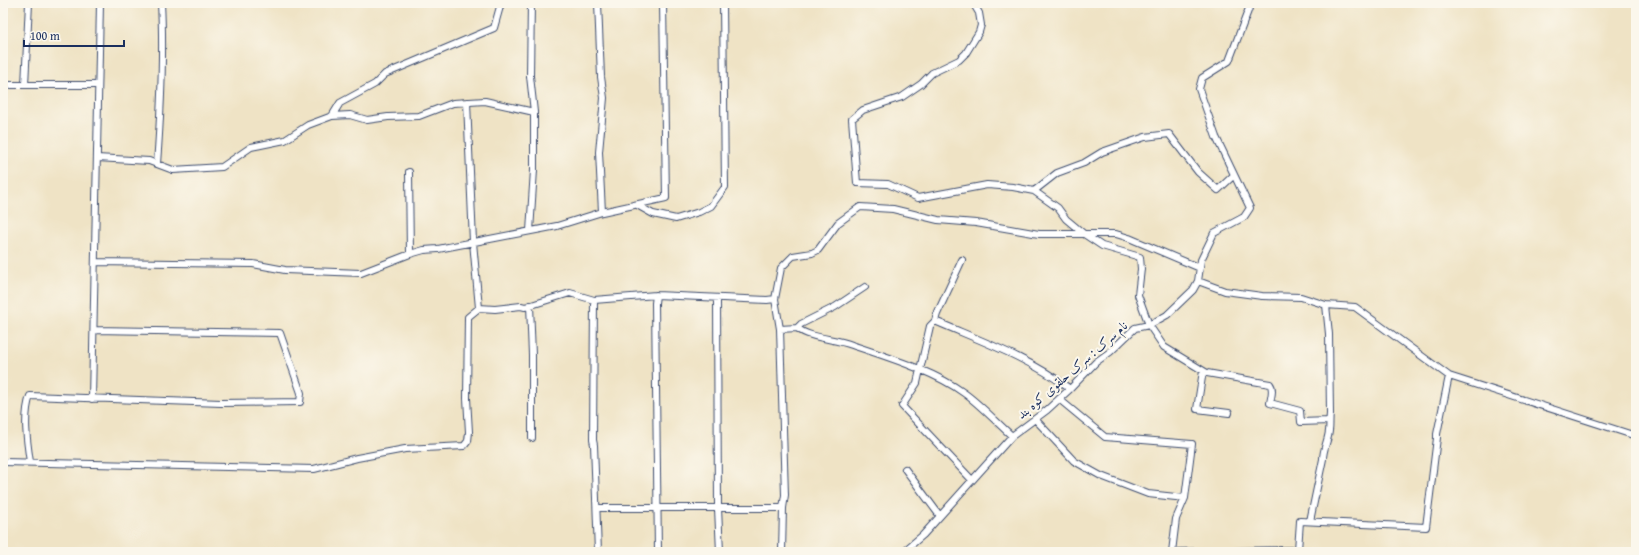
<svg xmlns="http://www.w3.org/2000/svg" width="1639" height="555" font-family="'Gentium Book Plus',Amiri,serif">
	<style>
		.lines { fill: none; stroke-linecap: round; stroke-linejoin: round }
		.minor-casing { stroke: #3b4a6d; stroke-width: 8 }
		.minor { stroke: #fff; stroke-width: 6 }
		.labels { text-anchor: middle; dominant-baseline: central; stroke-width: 4; stroke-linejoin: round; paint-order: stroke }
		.street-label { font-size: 13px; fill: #1b2f5e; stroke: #fbf7ec }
	</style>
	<rect width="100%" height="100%" fill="#fbf7ec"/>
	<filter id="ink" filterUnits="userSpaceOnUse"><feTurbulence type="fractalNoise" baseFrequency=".025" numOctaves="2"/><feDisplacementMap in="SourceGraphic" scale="8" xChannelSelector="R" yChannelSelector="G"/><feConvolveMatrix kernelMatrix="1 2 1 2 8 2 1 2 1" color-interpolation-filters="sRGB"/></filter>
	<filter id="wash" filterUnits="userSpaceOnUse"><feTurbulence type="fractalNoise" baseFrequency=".012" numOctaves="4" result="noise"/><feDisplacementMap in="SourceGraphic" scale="16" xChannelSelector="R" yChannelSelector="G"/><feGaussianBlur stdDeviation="0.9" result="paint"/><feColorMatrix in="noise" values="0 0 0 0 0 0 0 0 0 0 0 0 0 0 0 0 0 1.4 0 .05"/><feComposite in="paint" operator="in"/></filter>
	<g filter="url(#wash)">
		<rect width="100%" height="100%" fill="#efe3c5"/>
	</g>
	<g filter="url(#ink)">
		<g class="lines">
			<g class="minor-casing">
				<path id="minor" d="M598,3L601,77L604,98L599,152L602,212
					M973,3L979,13L981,25L979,32L966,53L959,60L932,73L921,84L902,97L863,110L852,119L857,183L888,184L918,198L987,185L1013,187L1034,191L1058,208L1066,219L1084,234L1102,246L1140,257L1141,269L1138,295L1149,325L1164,347L1207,373L1270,384C1274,389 1271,397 1270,403L1300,411L1301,422L1329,421
					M3,85H98
					M25,85L29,3
					M467,102L473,242L479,308
					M332,116L350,115L367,120L388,117L419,116L453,103L485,101L534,112
					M97,158L149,161L173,170L222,167L251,147L285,140L308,125L332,116L340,103L375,84L385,74L494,28L501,3
					M157,164C161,110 164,57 161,3
					M409,172L410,254
					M1034,191L1057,173L1084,163L1102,152L1145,137L1169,134L1198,172L1218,190L1234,175
					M637,205L653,214L676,219L699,212L711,206L725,187L723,3
					M530,231L534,170V112L530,76L531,3
					M962,260L937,314L935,321L930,326L917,383L902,406L972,480
					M95,262L253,264L285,270L361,273L410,254L424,250L438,249L557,226L602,212L666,198L663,3
					M1198,281L1225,291L1262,296L1301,297L1326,305L1355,307L1449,376L1636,436
					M656,295L655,303L658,552
					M717,298L718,508L720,552
					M594,300L593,440L594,445L598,552
					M530,305L532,355V438
					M935,321C981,341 1030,358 1070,389
					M797,328C811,339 834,338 852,345C887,357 934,371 964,393C981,405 996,422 1012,436
					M780,329L797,328L801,324L835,307L865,287
					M1203,371L1197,409L1229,413
					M92,399L100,3
					M1059,399L1105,437L1192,444L1185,498L1176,519L1172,552
					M1035,419L1074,461L1101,476L1148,494L1185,498
					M3,462L314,469L357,458L405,449L464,446L468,441L469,432L467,398L468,317L479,308L495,309L521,306L525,307L570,293L594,300L656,295L767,300L775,299
					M30,462C27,442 23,416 30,396L221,403L300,402L301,393L280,333L94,330
					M905,469L940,516
					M597,508H783
					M1310,521L1323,459C1323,449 1328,441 1329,431C1330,425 1329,420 1330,414L1329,334L1326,305
					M782,552L783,508L785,495L780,329L775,299L781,268L793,256L812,253L818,250L838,223L860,207L893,209L938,220L976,223L1039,234H1116L1129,238L1200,268
					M903,552L923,535L1012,436L1047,410L1070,389L1096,362L1110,352L1135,328L1149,325L1167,315L1193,290L1198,281L1201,260L1214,233L1244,217L1250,208L1216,137L1199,89L1202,78L1229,61L1251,3
					M1174,552L1298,550L1300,521L1426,527L1437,438V434L1449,376"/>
			</g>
			<use href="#minor" class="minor"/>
		</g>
	</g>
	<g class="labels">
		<g class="street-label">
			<text transform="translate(1072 370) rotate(-41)">نام سرک : سرک حلقوی کوه بند</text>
		</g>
	</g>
	<rect width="1639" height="555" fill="none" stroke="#fbf7ec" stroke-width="16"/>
	<path d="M24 40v6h100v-6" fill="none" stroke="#1b2f5e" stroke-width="2"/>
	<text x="30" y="40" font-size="12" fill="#1b2f5e" stroke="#fbf7ec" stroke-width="3" paint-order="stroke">100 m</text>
</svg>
